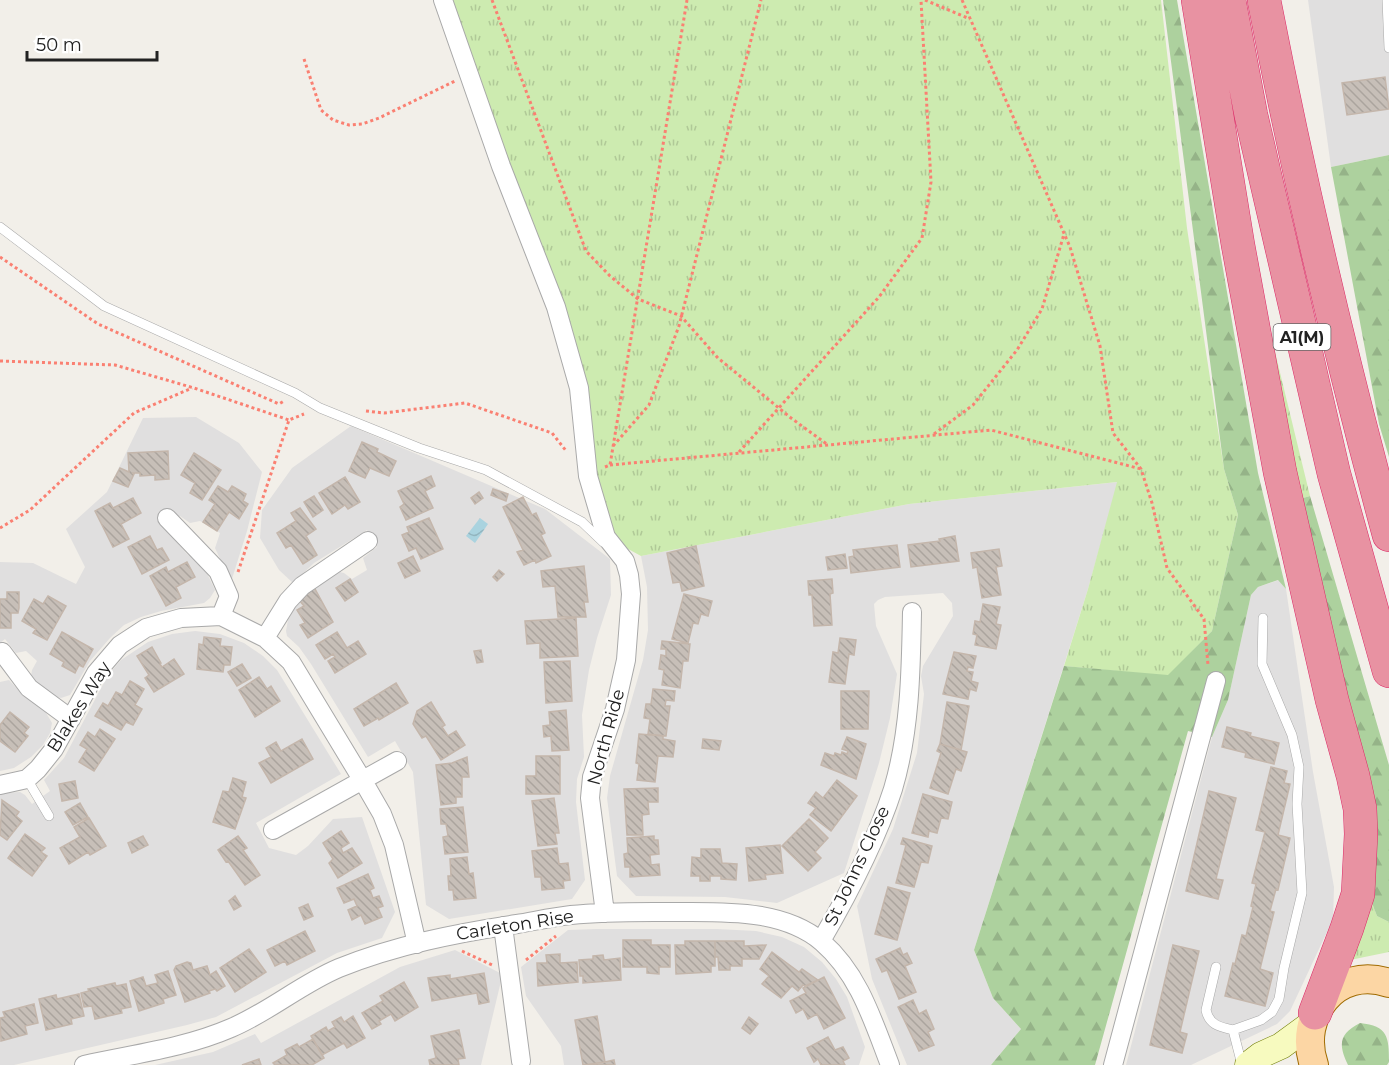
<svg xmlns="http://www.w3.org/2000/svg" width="1389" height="1065" font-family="Montserrat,sans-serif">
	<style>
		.residential { fill: #e0dfdf }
		.grass { fill: url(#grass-tufts) }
		.forest { fill: url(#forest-firs) }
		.water { fill: url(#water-waves) }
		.building { fill: url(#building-back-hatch); stroke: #c4b6ab; stroke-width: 1.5 }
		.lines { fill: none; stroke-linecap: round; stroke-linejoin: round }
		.lane-casing { stroke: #a9a9a9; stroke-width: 10 }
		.street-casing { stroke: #a9a9a9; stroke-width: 20 }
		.secondary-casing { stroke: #707d05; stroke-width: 27 }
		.primary-casing { stroke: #a06b00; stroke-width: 30 }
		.highway-casing { stroke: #dc2a67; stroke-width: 34 }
		.path { stroke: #fa8072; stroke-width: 3; stroke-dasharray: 3 3; stroke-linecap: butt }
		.lane { stroke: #fff; stroke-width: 9 }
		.street { stroke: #fff; stroke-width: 18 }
		.secondary { stroke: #f7fabf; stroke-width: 26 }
		.primary { stroke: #fcd6a4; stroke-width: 28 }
		.highway { stroke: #e892a2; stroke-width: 33 }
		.labels { text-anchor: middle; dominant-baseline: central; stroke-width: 5; stroke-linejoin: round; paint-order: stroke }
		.shield { fill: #fff; stroke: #646464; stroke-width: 1.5 }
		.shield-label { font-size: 16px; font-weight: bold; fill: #222 }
		.street-label { font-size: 18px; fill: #222; stroke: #fff }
	</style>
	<defs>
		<pattern id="grass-tufts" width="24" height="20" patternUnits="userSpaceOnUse" patternTransform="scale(1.5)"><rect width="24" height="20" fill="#cdebb0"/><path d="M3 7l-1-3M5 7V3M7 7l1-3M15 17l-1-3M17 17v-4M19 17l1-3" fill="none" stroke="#b0c997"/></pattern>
		<pattern id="forest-firs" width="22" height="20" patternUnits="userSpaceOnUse" patternTransform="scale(1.5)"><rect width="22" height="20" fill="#add19e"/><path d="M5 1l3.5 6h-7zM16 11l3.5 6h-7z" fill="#95b388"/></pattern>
		<pattern id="water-waves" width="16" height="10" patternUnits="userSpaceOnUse" patternTransform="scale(1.5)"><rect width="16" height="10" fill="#aad3df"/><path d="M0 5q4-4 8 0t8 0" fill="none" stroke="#92b5bf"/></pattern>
		<pattern id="building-back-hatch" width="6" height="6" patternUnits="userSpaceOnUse" patternTransform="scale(1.5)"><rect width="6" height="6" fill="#c7bfb8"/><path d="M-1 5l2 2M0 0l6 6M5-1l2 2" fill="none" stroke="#aba49e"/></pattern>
	</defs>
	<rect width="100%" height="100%" fill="#f2efe9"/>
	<path class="residential" d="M1308,0H1389V155L1331,167Z
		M196,417L239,443L262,472L247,531L231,582L215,548L220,533L200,521L190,523L180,516L163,526L186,553L205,569L215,590L210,598L204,603L161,611L141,617L124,625L110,638L90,661L70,695L61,698L53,696L36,683L31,676L32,670L37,661L26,651L16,653L5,639L0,643V562L33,563L76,584L85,567L66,529L107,492L143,418Z
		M351,426L545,509L610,559L611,595L597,638L589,670L582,715L584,757L577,779L576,802L585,880L572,899L449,919L426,905L413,772L395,741L368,757L311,664L299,647L287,636L286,631L288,620L299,600L317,583L336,571L344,573L352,579L367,570L363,558L377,547L367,530L314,563L293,583L279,570L260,538L262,510L292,468Z
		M1118,482L1088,589L974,950L993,998L1021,1029L991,1065H907L872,979L857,906L893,829L917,753L924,694L921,676L923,666L953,616L952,603L943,593L885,597L878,600L874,604L876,626L897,674L890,718L879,763L844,873L777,903L725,897L636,896L617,876L607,798L610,776L643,660L648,630L647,587L641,556L909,504Z
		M1279,580L1286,589L1313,772L1334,887L1333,919L1290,1011L1277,1024L1191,1065H1126L1212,737L1228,700L1251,595L1258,587Z
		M195,631L220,634L244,643L263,656L277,670L341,774L256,823L269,848L296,855L308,846L333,819L362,817L395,912L382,938L337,953L216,1017L187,1025L14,1065H0V793L20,792L25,795L32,804L50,791L44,780L64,758L108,675L121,660L148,642L172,634Z
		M9,680L21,693L45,711L52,723L50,733L43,745L31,757L14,768L0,771V682Z
		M596,929H717L756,931L782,937L804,947L822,962L836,979L847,997L865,1047L859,1065H564L561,1046L526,996L521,967L568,930Z
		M455,950L500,973L501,981L481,1065H155L213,1052L255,1034L261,1043L400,967Z"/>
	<path class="grass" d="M440,0H1161L1187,228L1224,469L1238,515L1212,631L1168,676L1064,666L1088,589L1117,482L909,504L641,556L606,537L579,388Z
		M1251,253L1310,496L1296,500Z
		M1370,898L1377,916L1389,922V952L1345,961Z"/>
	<path class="forest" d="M1163,0H1177L1258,473L1286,589L1278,580L1258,587L1251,595L1228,700L1212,737L1188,731L1095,1065H991L1021,1029L993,998L974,950L1064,666L1168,675L1212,631L1238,515L1224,469Z
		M1389,155V457L1379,424L1331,167Z
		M1310,496L1389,765V922L1377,916L1370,898L1296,500Z
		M1360,1023C1388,1026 1389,1037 1389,1062L1387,1065H1348C1338,1044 1339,1034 1360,1023Z"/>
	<path class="water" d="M480,518L488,524L475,543L466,536Z"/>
	<path class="building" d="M1385,77L1389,109L1347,115L1342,83Z
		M362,442L378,449L377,452L396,461L389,476L370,468L365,478L349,471Z
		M168,451L169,479L155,480V475L140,476V473H132L134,474L128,487L113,481L120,468L129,472L128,453Z
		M194,453L221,470L202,500L190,493L195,483L181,475Z
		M431,476L435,486L425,491L433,508L406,520L400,507L404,504L398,491Z
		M345,477L360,502L348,509L345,505L332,514L319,493Z
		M218,486L228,492L232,486L246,494L243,501L248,504L239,519L229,512L217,531L203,522L215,504L209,500Z
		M493,489L508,494L506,501L491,495Z
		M479,492L483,498L475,504L471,498Z
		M314,496L323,510L313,517L304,502Z
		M523,497L532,515L536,513L545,533L541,535L551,556L536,563L535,560L524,565L517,552L523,550L503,507Z
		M133,498L141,513L121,524L129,539L113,547L95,511L110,503L113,508Z
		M300,508L316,529L306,536L317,555L303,564L291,545L286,548L277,533L296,521L291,513Z
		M429,518L443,549L421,559L416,548L409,551L402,535L409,532L407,527Z
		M150,536L157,550L162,548L169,560L142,574L128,547Z
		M955,536L959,561L911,567L908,545L940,541L939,539Z
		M897,545L900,567L851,573L849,557L854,556L853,550Z
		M696,546L704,586L682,591L680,582L673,583L667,553Z
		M999,549L1002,566L996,567L1001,595L982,598L977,567L973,568L971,553Z
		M845,554L847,568L828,570L826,557Z
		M413,556L420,571L405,578L398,563Z
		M187,562L195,577L176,587L181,598L166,606L150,576L166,567L168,572Z
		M584,566L588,602H584L586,617H558L555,586L543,587L541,571Z
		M499,570L504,574L497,581L493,577Z
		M350,579L358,592L345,601L336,588Z
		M832,579L833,593L830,594L832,625L814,626L812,595H809L808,581Z
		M314,587L333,622L308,638L300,625L305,623L297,610L304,606L300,601Z
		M7,592H19V608L18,613H11V628H0V599H7Z
		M684,594L712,601L708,616L701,614L698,624L693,623L688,643L672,639Z
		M48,596L66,606L47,640L33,633L36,629L22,621L34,599L43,604Z
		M983,604L1000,607L996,624L1001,625L996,649L975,645L977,635L973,634L975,621L980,622Z
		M576,618L578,656L540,658V643L527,644L525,621Z
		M62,632L93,649L83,667L79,665L75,673L62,666L64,662L50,654Z
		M337,632L347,648L358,641L366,654L335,673L328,661L335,657L333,654L325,659L316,645Z
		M204,637L221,639L220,646L232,647L230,665H224L223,672L197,669L199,644L203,645Z
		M840,638L856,640L854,655L849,654L845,684L829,682L833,652L838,653Z
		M662,641L690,644L688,661H683L680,688L662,685L664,670L659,669L661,655L666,656V649H661Z
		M152,647L161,663L160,664L162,667L174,659L184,674L154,692L145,678L149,675L137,656Z
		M481,650L483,662L477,663L474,651Z
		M954,652L976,656L973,668L968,667L967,671L973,672L971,681L978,683L976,691L970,689L968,699L943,694Z
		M570,661L572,701L546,703L544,662Z
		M242,664L251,678L237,686L228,672Z
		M259,677L267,689L271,686L280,701L255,717L239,690Z
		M130,681L144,689L135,705L142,709L133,725L126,722L121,730L95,716L103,703L108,706L116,692L122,695Z
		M396,683L408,703L379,720L378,718L364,726L354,709Z
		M653,689L675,691L674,701L666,700L665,706H670L666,736L648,734L650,719L644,718L646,704H651Z
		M841,691H869L868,729H841Z
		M431,702L445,725L442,727L448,736L456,731L465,745L441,760L426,736L422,738L413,724L417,711Z
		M947,702L969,706L961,750L940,744Z
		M566,710L569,750L552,751L551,736L544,737L543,726L550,725L549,712Z
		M10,712L29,727L24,733L28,736L15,752L0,741V725Z
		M1227,727L1251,733L1250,736L1279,743L1274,764L1245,757L1246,753L1222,747Z
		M100,729L115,739L94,771L79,762L87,749L80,745L88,732L95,737Z
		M639,734L663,736V739L675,741L673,757L658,756L655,782L637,780L639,764L636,763Z
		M847,737L866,744L856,779L821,765L825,753L834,756L835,753L841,755L842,752L847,754L848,751L842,749Z
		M302,739L313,759L271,783L259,763L271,757L266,748L276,742L281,751Z
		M703,739L721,741L719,750L702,748Z
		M940,744L967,752L961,771L956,769L948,794L930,788L941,753L937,751Z
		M536,756H560V794H526V776H536Z
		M467,757L469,777H462V797H456V803L441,805L436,765L452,763Z
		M1271,767L1287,771L1284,783L1290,784L1278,835L1290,838L1278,890L1276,889L1270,911L1274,912L1260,969L1273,973L1265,1006L1225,996L1233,963L1235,964L1242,935L1246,936L1253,907L1251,906L1256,884L1252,883L1265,832L1256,830Z
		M233,778L246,782L242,797L246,798L235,829L213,822L223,791L229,792Z
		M837,780L857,796L831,831L810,815L816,808L808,803L816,792L823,798Z
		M75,781L78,798L62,801L59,784Z
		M658,788V802H648L649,814L642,815L643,835H627L624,789Z
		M1209,791L1236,798L1216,879L1223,880L1218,899L1186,891Z
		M923,794L952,802L948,819L941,818L937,833L929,831L928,837L912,833Z
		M554,798L559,833H555L557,844L538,846L532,801Z
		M2,800L19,812L16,816L22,821L7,840L0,835Z
		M80,803L88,817L73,825L65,812Z
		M463,807L468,852L445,854L443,837L448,836L446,824H441L440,809Z
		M89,818L106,846L90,855L88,852L69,864L60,848L80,837L74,827Z
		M809,819L828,838L815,852L821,858L808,871L782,846Z
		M341,831L349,843L341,848L343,853L352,848L362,863L338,878L329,863L333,859L323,843Z
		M25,834L45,848L41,852L47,856L32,876L8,858Z
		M143,836L148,845L132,853L128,843Z
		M238,836L247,848L243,850L260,875L245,885L228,861L226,862L218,850Z
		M654,836V840H658L659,854L650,855L651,865L659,864L660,875L630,877V867H625L624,854L628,853L627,838Z
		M903,838L932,846L928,863L921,862L914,887L896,883L906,845L901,844Z
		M780,845L783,873L765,875L766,879L749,881L746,848Z
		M557,848L559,864L568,863L570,880L563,881L564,888L542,890L541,877H535L532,851Z
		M701,849H720L722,863L737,864L736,880L721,879V876H710V881H700V876H691L692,857L701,858Z
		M467,857L469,874L473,873L476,898L454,900L453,890H449L448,876H451L450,859Z
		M368,874L374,888L370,890L373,898L379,896L383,906L378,908L382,917L365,924L361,915L352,920L348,910L357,906L354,899L344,903L337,888Z
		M888,887L910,893L897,940L875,934Z
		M235,896L241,906L234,910L229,901Z
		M308,904L313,916L304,920L299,908Z
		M305,931L315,951L287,965L285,961L275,966L267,950Z
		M623,940H651V945H670V967H659V974L647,973V967H623Z
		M685,941H715V966H711V972L676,974L675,945H685Z
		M715,941H744V946L766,945L759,959H742V966H730V970H719L718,957H715Z
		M1173,945L1199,951L1180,1032L1187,1034L1182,1053L1150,1045Z
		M900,948L903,955L907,953L912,963L905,966L916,992L899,999L887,970L882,972L876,959Z
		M249,949L266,972L235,992L220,968Z
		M772,952L799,972L802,969L818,980L805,986L803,985L798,991L792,986L781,998L762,984L769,976L760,969Z
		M560,954V963L577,962L578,982L538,986L537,963H547L546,955Z
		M603,955L604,960L620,958L621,980L583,983V976H580L579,960L593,959V956Z
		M187,962L191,963L193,970L207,966L210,975L216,971L225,986L217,991L215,989L209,991L210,993L185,1002L174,970L176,966Z
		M168,971L176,995L163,999L164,1003L139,1011L130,981L143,977L146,986L158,983L155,975Z
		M484,973L489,1002L479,1004L477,993L432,1001L428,978L450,975V979Z
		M824,977L845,1018L824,1029L817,1014L808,1019L803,1009L796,1013L790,1001L806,993L803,988Z
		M404,982L418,1007L395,1021L391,1014L379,1021L381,1024L372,1029L362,1013L383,1001L380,996Z
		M115,983L116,986L126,984L131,1007L121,1009L122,1013L95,1019L92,1006L84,1007L81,993L89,991L88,989Z
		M79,994L84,1016L71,1019L72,1024L46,1030L39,999L56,995L57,999Z
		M913,1000L919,1014L926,1010L934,1029L928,1032L934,1045L919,1051L898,1007Z
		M34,1004L38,1023L25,1026L27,1034L1,1041L0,1018L5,1017L3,1012Z
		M353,1016L365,1038L347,1048L344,1043L322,1055L311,1036L326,1027L328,1031L335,1027L332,1022L341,1017L344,1022Z
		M597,1016L605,1062L583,1065L575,1020Z
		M749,1017L758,1024L750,1034L742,1028Z
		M459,1030L465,1058L458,1059L459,1065H430L429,1060L436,1058L431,1036Z
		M828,1037L835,1050L843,1047L849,1058L843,1061L845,1065H821L818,1059L814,1062L807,1048Z
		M313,1039L324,1058L312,1065H275L273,1063L287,1055L285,1050L297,1044L299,1047Z
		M259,1059L261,1065H242Z
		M614,1060L615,1065H587L605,1062Z"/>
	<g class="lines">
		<g class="lane-casing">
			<path id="lane" d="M1387,0L1389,48
				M0,227L104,306L295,393L320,408L419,448L486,470L582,522L603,542
				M27,779L49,816
				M1216,967L1206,1010C1209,1025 1220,1027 1233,1030
				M1242,1065L1233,1030L1261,1020L1272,1012L1279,999L1284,968L1302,893L1297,804L1299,767L1292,735L1262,664L1263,618"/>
		</g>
		<g class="street-casing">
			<path id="street" d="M443,0L501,166L556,307L579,388L588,476L606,537L625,561L629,575L631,594L626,660L615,709L592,777L590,798L605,913
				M167,518L218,571L229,596L221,616
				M265,638L288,601L302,586L368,541
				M2,652L29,688L71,719
				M0,785L27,779L38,769L54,749L96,673L120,645L146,628L181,618L221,616L265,638L291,662L363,781L382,814L394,845L417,944
				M273,830L397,761
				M503,926L521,1061
				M821,941C849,893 876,842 893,789C910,732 911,671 912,612
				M84,1065C133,1054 185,1048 231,1028C269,1012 301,984 339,968C396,945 457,933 517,924C535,921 553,917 571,915C608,911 645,912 681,912C728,912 784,910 822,942C859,974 873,1021 890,1065
				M1113,1065L1216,681"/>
		</g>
		<g class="secondary-casing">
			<path id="secondary" d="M1248,1065L1261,1055L1281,1046L1311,1024"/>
		</g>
		<g class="primary-casing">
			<path id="primary" d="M1314,1065C1297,1016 1336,965 1389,983"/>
		</g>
		<g class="highway-casing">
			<path id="highway" d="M1198,0L1238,245L1280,472L1332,700L1353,776L1360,809L1361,834L1358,894L1347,928L1315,1013
				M1229,0L1251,115L1334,474L1389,671
				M1264,0C1299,180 1341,358 1389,535"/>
		</g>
		<path class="path" d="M492,0L586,251L610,276L638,299L681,316L718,358L791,418L828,445
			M925,0L970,19
			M962,0L1070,247L1100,346L1113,433L1141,469L1152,503L1167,568L1204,619L1208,665
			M304,59L321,110L333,120L349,125L362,124L379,118L455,81
			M0,257L98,324L279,404L284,401
			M0,361L115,365L194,388L289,420
			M366,411L384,413L465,403L552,433L567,452
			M934,434L973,405L1017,350L1042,309L1064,234
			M613,446L649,405L679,326L761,0
			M739,452L879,297L922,238L931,182L921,0
			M610,465L991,430L1141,469
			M605,467L610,465L687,0
			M0,528L30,510L134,413L192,388
			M238,572L289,420L304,414
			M462,951L492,965
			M526,960L556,936"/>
		<use href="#lane" class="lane"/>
		<use href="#street" class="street"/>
		<use href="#secondary" class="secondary"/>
		<use href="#primary" class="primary"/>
		<use href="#highway" class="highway"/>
	</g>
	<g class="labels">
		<rect class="shield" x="1273.5" y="324" width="57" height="26" rx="4.5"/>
		<g class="shield-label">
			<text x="1302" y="337">A1(M)</text>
		</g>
		<g class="street-label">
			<text transform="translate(79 707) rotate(-58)">Blakes Way</text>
			<text transform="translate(606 737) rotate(-75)">North Ride</text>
			<text transform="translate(857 866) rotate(-65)">St Johns Close</text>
			<text transform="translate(515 925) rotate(-9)">Carleton Rise</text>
		</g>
	</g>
	<path d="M27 51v9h130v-9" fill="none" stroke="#222222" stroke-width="3"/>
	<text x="36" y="51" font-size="18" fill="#222222" stroke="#ffffff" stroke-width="4.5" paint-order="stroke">50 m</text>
</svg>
